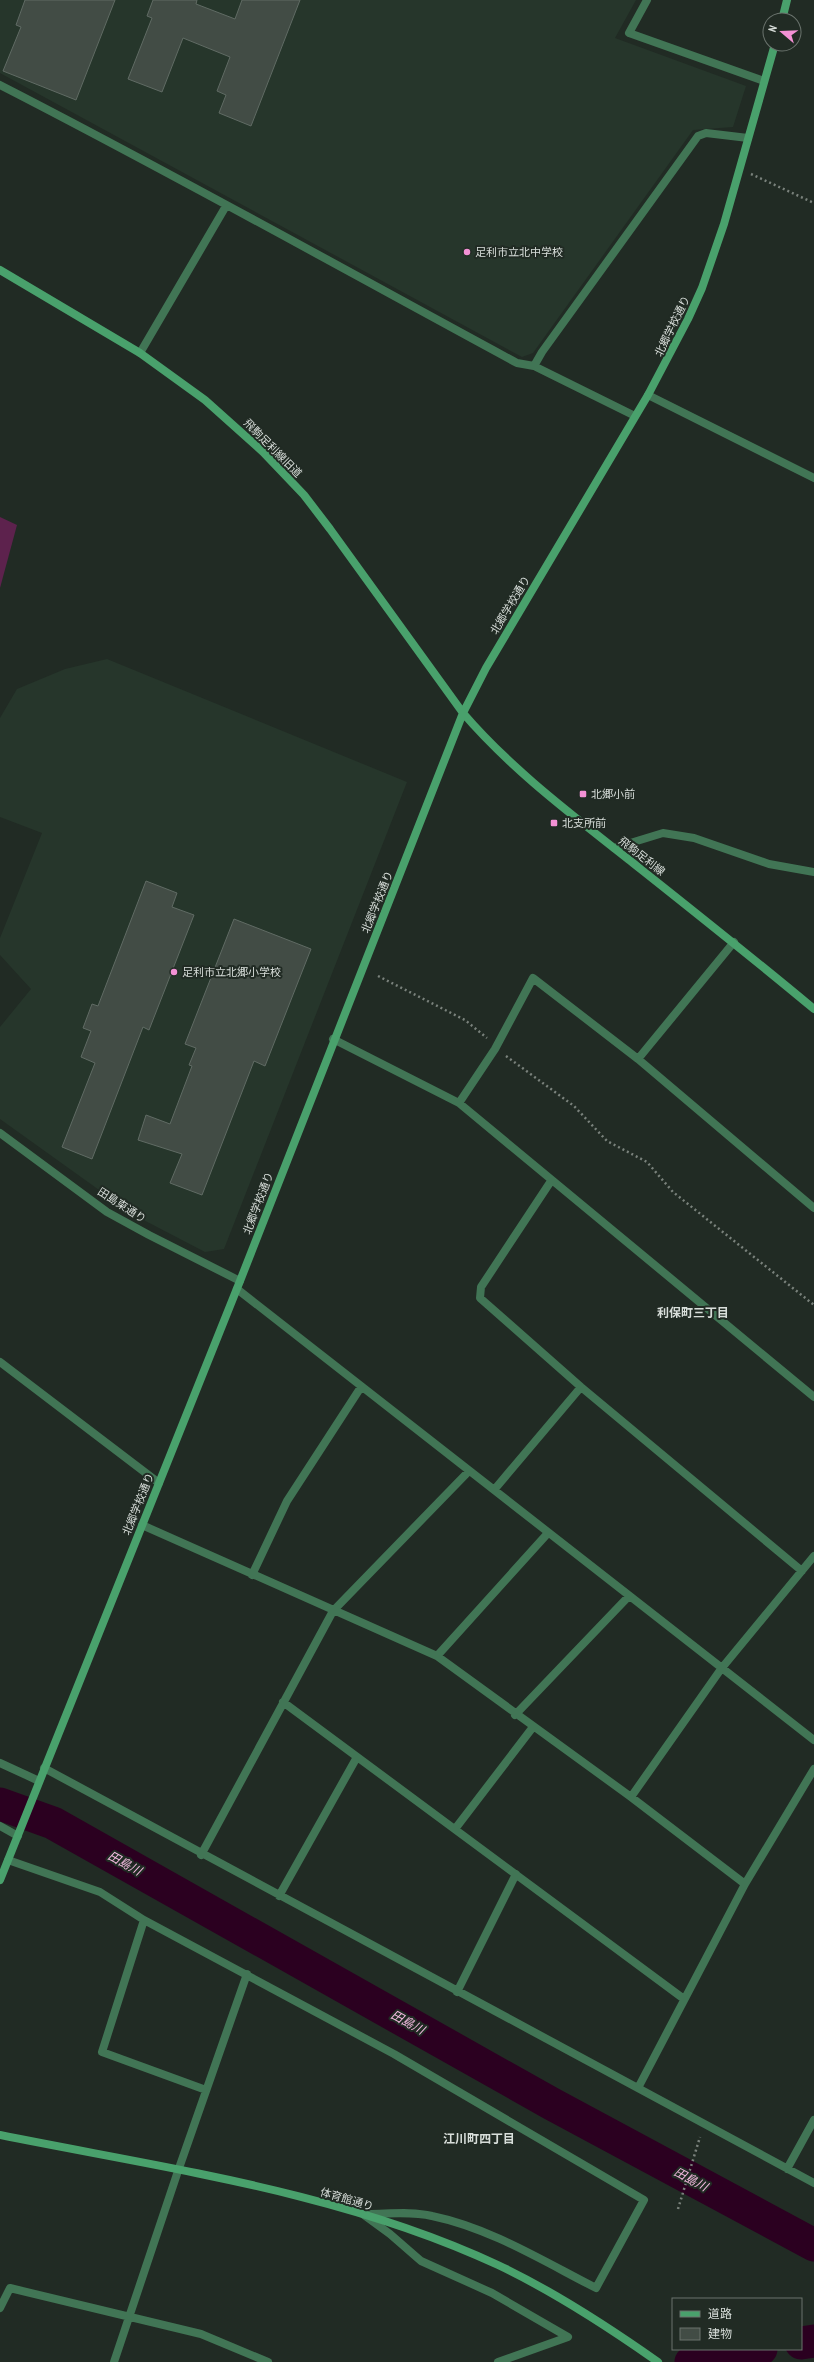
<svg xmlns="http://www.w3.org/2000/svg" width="814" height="2362" font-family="'PT Sans Narrow','Noto Sans JP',sans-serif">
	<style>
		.built { fill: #26362b }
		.green { fill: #5d224d }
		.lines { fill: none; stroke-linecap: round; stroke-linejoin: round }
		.river { stroke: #2b0020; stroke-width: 33 }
		.building { fill: #424c45; stroke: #606b64 }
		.path { stroke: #7a827c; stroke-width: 2.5; stroke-dasharray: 2 3; stroke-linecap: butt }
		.street { stroke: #417555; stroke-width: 8 }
		.secondary { stroke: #49a16c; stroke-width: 8 }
		.poi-dot { fill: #f391d5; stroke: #212b24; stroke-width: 1.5 }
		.labels { text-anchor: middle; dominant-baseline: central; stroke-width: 4; stroke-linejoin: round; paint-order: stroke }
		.poi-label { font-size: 11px; fill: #d8deda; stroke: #212b24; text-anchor: start }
		.street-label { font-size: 11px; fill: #d8deda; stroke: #212b24 }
		.neighbourhood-label { font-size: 12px; font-weight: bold; fill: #d8deda; stroke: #212b24 }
		.water-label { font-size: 12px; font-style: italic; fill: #f7bce3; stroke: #212b24 }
	</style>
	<rect width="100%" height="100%" fill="#212b24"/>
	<path class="built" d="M0,0H636L615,38L746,86L733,127L693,130L533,353L522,357L0,73Z
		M107,659L407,782L224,1249L205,1252L134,1215L0,1119V1027L31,989L0,955V938L42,833L0,817V718L17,689L65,669Z"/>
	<path class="green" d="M0,517L17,525L0,588Z"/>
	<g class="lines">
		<path class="river" d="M0,1804L53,1823L552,2104L814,2245
			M801,2343L814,2341
			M691,2362L761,2349"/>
	</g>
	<path class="building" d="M25,0H115L76,100L3,71L21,27L16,25Z
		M153,0H197L196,4L235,19L242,0H300L251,126L219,113L226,95L217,91L230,57L183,38L162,92L128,79L152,18L147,16Z
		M146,881L177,893L172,907L194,915L149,1030L143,1027L92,1159L62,1147L95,1063L81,1057L91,1031L83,1028L92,1004L98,1006Z
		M234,919L311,949L265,1066L254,1061L202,1195L170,1183L182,1154L138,1140L146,1115L170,1124L192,1066L189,1065L196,1048L185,1044Z"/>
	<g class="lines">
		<path class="path" d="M751,174L814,203
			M378,976L465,1020L487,1038
			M506,1056L574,1106L607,1141L647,1162L673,1192L814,1305
			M678,2209L700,2137"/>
		<path class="street" d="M647,0L629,33L764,81
			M0,85C174,174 345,270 517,363L534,366L635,416
			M140,353L226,206
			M534,366L542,352L698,136L706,133L748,138
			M648,395L814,478
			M614,848L663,833L694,838L769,864L814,872
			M333,1039L459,1103L814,1397
			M638,1059L734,942
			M459,1103L495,1049L533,978L638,1059L814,1208
			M0,1133L107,1212L149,1235L240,1281
			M551,1181L481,1287L480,1298L581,1387L802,1571
			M237,1289L814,1740
			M0,1362L159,1483
			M494,1490L581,1387
			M142,1525L437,1656L631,1797L745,1884
			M252,1575L287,1501L361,1387
			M437,1656L548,1533
			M283,1702L684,1999
			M515,1715L629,1596
			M0,1763L39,1781
			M44,1768L814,2183
			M631,1797L721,1669L814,1556
			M0,1826L18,1836
			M455,1829L533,1727
			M201,1855L333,1611L469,1471
			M8,1860L100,1892L144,1920L394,2054L644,2200L596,2288C543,2261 490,2228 432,2216C412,2211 388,2214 368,2214
			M279,1896L357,1757
			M144,1920L102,2052L206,2090
			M457,1992L516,1874
			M638,2088L745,1884L814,1769
			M787,2169L814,2120
			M364,2215L390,2234L421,2261L492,2293L568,2337L498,2362
			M0,2308L10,2288L201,2334L268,2362
			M114,2362L178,2171L247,1974"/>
		<path class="secondary" d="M782,20L787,0
			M0,270L140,353L205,400L263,452L304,495L330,529L463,713C511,769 571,814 628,859C691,909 753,958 814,1009
			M0,1880L240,1281L463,713L486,668L648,395L688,319L702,288L724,224L775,44
			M0,2135C168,2169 342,2192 498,2265C555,2292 607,2326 658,2362"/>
	</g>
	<g class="poi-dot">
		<circle cx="467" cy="252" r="4"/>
		<rect x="579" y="790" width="8" height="8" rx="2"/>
		<rect x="550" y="819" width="8" height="8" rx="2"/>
		<circle cx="174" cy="972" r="4"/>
	</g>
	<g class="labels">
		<g class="poi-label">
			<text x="475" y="252">足利市立北中学校</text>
			<text x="591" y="794">北郷小前</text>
			<text x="562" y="823">北支所前</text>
			<text x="182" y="972">足利市立北郷小学校</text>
		</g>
		<g class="street-label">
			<text transform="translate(672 326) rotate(-64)">北郷学校通り</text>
			<text transform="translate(273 448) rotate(45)">飛駒足利線旧道</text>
			<text transform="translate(510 605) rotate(-59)">北郷学校通り</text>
			<text transform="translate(642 856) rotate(38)">飛駒足利線</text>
			<text transform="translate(377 902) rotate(-68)">北郷学校通り</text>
			<text transform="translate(258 1203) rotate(-69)">北郷学校通り</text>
			<text transform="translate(122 1205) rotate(33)">田島東通り</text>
			<text transform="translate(138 1504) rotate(-68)">北郷学校通り</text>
			<text transform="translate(347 2199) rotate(16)">体育館通り</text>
		</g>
		<g class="neighbourhood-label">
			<text x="693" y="1312">利保町三丁目</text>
			<text x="479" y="2138">江川町四丁目</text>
		</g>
		<g class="water-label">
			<text transform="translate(125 1863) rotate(29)">田島川</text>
			<text transform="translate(408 2022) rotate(29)">田島川</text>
			<text transform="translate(691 2179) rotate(28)">田島川</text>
		</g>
	</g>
	<rect x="672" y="2298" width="130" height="52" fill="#212b24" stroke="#6a736d"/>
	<rect x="680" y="2311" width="20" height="6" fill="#49a16c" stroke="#6a736d"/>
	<text x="708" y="2318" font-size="12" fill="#d8deda">道路</text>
	<rect x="680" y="2328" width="20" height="12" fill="#424c45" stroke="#6a736d"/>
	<text x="708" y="2338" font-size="12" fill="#d8deda">建物</text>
	<g transform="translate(782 32) rotate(289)"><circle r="19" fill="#212b24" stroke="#6a736d"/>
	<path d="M0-3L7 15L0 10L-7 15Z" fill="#f391d5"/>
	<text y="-6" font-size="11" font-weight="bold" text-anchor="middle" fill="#d8deda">N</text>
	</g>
</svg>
